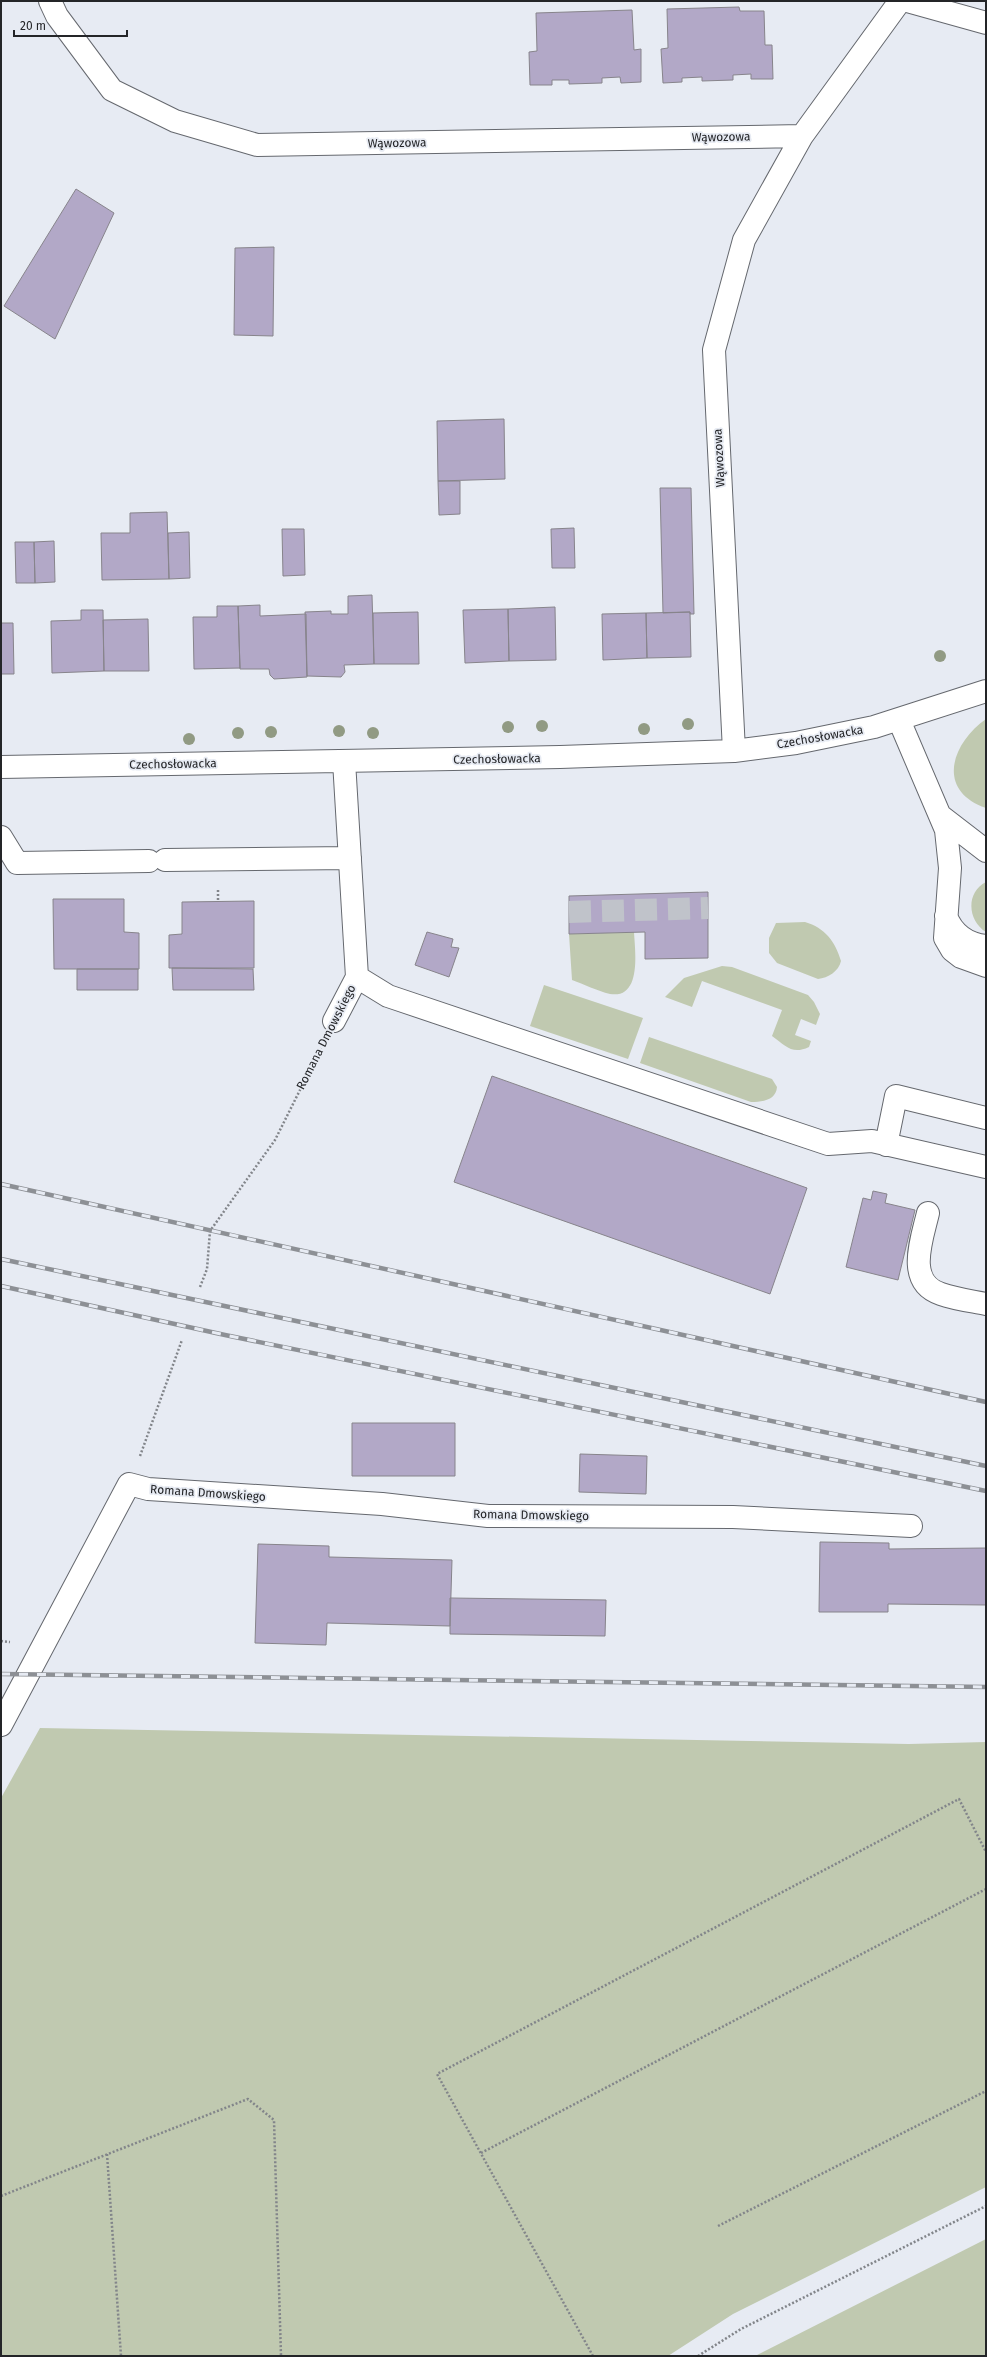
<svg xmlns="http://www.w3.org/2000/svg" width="987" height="2357" font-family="'Fira Sans',sans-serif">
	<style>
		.green { fill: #c0c9b0 }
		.building { fill: #b2a8c7; stroke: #87848b }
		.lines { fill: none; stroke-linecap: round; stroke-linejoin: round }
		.minor-tunnel { stroke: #c0c3ca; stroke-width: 22; stroke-dasharray: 22 11; stroke-linecap: butt }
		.minor-casing { stroke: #65686e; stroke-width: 24 }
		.path { stroke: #82858a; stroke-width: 2.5; stroke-dasharray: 2 2; stroke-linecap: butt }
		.minor { stroke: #fff; stroke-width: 22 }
		.rail-casing { stroke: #8d9095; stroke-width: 4.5 }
		.rail { stroke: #e7ebf3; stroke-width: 3; stroke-dasharray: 9; stroke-linecap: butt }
		.tree { fill: #919a83 }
		.labels { text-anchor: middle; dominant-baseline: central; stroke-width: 3.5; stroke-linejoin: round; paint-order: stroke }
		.street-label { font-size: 12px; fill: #242528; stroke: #e7ebf3 }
	</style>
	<rect width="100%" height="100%" fill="#e7ebf3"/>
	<path class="green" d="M986,719V808C935,790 952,743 986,719Z
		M986,882V932C967,920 966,892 986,882Z
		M805,922C825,928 835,941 841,961C839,971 828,978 818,979L777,963L769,953V938L776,923Z
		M634,932C635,951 642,999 610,994C597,991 584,984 572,980L569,934Z
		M722,966L732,967L808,995L814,1002L820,1014L816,1025L801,1019L795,1035L811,1041L809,1047C792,1055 786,1046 772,1036L782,1010L702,981L692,1007L665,997L684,978Z
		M544,985L643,1018L628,1059L530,1026Z
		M649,1037L772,1079L777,1087C776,1100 763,1102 751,1102L640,1063Z
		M40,1728L909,1744L986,1742V2187L733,2314L668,2356H1V1798Z
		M986,2239V2356H755Z"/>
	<path class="building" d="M739,7L740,11H764L765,45H772L773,79H751V74L733,75V80L702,81V77L682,78V82L663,83L661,49L668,48L667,9Z
		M632,10L634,50L641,49V82L621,83L620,77L602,78V83L569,84V80H552V85H530L529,52L537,51L536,13Z
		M76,189L114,213L55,339L4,306Z
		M274,247L273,336L234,335L235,248Z
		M504,419L505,479L438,481L437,421Z
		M438,481H460V514L439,515Z
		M660,488H691L694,614H690V612L663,613Z
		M167,512L169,579L102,580L101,533H130V513Z
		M574,528L575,568H552L551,529Z
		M282,529H304L305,575L283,576Z
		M189,532L190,578L169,579L168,533Z
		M54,541L55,582L35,583L34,542Z
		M15,542H34L35,583H16Z
		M372,595L374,664L344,665L345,672L341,677L307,676L305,612L331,611V614H348V596Z
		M260,605V616L306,614L307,677L274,679L270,675L269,669H240L238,606Z
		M217,606H238L240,668L194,669L193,617H217Z
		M555,607L556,660L509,661L508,609Z
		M508,609L509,661L465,663L463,610Z
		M81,610H103L104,671L52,673L51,621L81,620Z
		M418,612L419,664H374L373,613Z
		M690,612L691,657L647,658L646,613Z
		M646,613L647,658L603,660L602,614Z
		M148,619L149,671H104L103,620Z
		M1,623H13L14,674H1Z
		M708,892V958L645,959V932L569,934V896Z
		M53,899H124V932L139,933V969H54Z
		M254,901V968H169V935L182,934V902Z
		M427,932L453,939L451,947L459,948L449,977L415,965Z
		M172,968L253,969L254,990H173Z
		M77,969H138V990H77Z
		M492,1076L807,1188L770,1294L454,1182Z
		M873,1191L887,1194L885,1203L915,1210L898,1280L846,1267L863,1198L871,1200Z
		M352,1423H455V1476H352Z
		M580,1454L647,1456L646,1494L579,1492Z
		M820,1542L889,1543V1549L986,1548V1605L888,1604V1612H819Z
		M258,1544L329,1546V1557L452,1560L450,1626L327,1623L326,1645L255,1643Z
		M450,1598L606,1600L605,1636L450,1634Z"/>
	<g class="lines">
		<path class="minor-tunnel" d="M569,912L708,908"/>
		<g class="minor-casing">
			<path id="minor" d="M50,1L57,16L112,90L175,121L257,145L802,136
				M907,1L986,23
				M899,720L946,830L950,868L945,938L952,950L961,957L986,966
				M734,751L714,350L744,240L802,136L900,1
				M1,767L560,757L734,751L796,743L874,727L986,691
				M942,817L986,851
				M1,837L17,863L149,861
				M165,860L350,858
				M946,916C953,934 967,944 986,946
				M357,977L388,996L828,1144L872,1141L986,1167
				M334,1021L357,977L344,761
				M886,1145L896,1096L986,1118
				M928,1213C922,1239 905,1282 941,1294C955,1299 971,1301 986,1304
				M1,1725L129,1484L148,1489L382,1504L488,1516L733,1517L911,1526"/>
		</g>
		<path class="path" d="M218,890V901
			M200,1287L207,1269L210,1231L275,1140L321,1048
			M140,1456L182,1340
			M1,1641L10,1642
			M481,2153L986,1889
			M107,2154L121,2356
			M1,2196L248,2099L274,2120L281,2356
			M718,2226L986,2091
			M593,2356L437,2074L959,1799L986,1852
			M698,2356L741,2329L986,2206"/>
		<use href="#minor" class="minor"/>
		<g class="rail-casing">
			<path id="rail" d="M1,1184L986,1402
				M1,1259L986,1466
				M1,1286L225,1335L986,1491
				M1,1674L986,1687"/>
		</g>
		<use href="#rail" class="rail"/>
	</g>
	<g class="tree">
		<circle cx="940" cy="656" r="6"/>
		<circle cx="688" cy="724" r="6"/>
		<circle cx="542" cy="726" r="6"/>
		<circle cx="508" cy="727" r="6"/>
		<circle cx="644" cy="729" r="6"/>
		<circle cx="339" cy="731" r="6"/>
		<circle cx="271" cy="732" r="6"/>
		<circle cx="238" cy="733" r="6"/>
		<circle cx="373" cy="733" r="6"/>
		<circle cx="189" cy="739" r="6"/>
	</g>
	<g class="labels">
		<g class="street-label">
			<text transform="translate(721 137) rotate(-1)">Wąwozowa</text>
			<text transform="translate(397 143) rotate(-1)">Wąwozowa</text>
			<text transform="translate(719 458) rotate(-93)">Wąwozowa</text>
			<text transform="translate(820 737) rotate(-10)">Czechosłowacka</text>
			<text transform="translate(497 759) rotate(-1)">Czechosłowacka</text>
			<text transform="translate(173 764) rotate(-1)">Czechosłowacka</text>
			<text transform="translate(326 1037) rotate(-63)">Romana Dmowskiego</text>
			<text transform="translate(208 1493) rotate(4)">Romana Dmowskiego</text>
			<text transform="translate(531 1515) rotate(1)">Romana Dmowskiego</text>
		</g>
	</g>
	<rect width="987" height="2357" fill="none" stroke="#242528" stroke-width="4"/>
	<path d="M14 30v6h113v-6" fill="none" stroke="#242528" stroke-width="2"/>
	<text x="20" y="30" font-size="12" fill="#242528" stroke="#e7ebf3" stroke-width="3" paint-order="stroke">20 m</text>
</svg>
